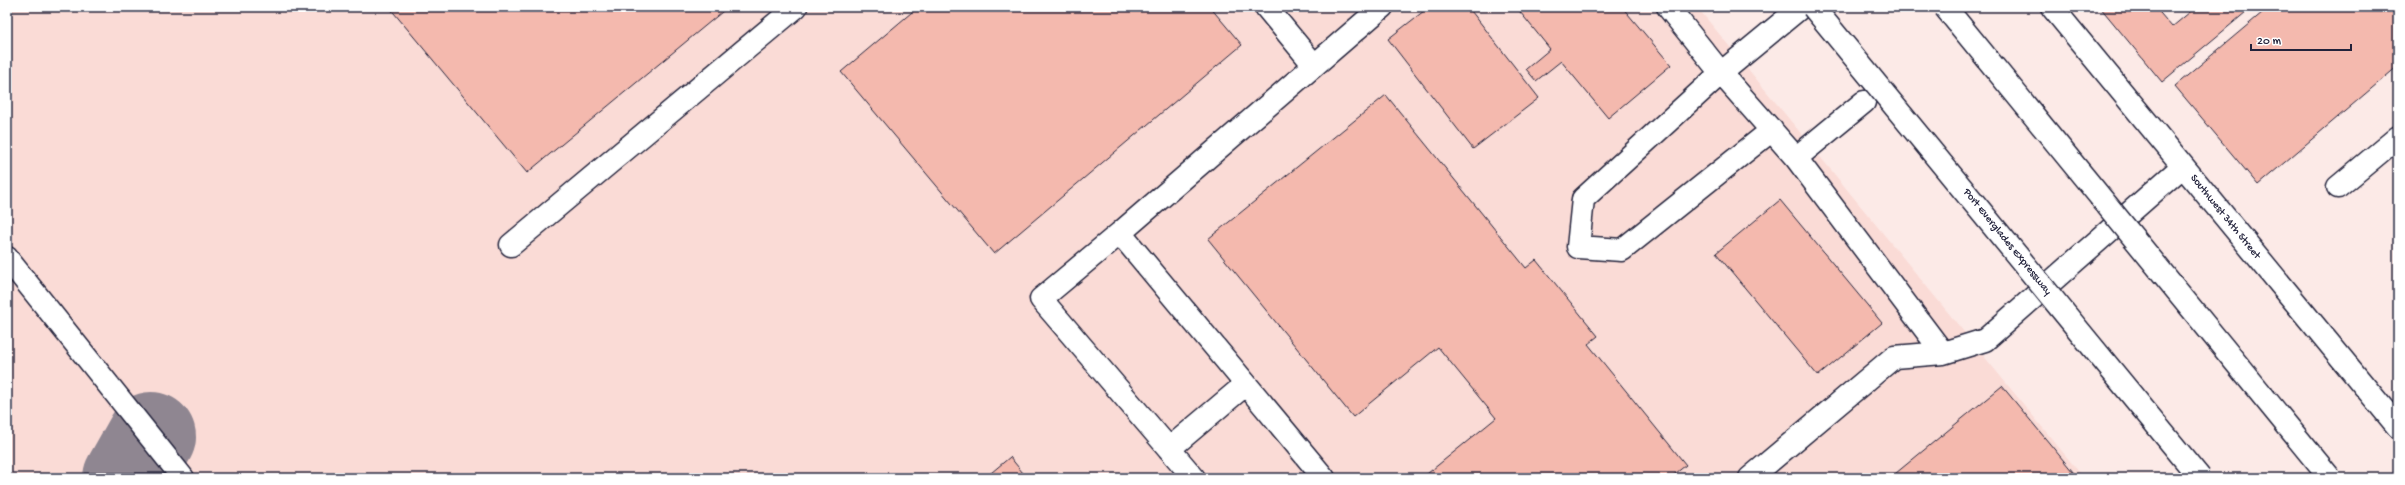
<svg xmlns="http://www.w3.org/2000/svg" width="2405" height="485" font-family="'Gochi Hand',sans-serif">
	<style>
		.built { fill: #fadbd6 }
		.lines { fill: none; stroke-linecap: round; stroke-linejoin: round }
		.taxiway { stroke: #8f8691; stroke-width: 90 }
		.building { fill: #f4b9ae; stroke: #22223b }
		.minor-casing { stroke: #22223b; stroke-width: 25 }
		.minor { stroke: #fff; stroke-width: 22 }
		.highway-bridge-casing { stroke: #22223b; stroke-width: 25; stroke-linecap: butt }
		.highway-bridge { stroke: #fff; stroke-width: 22 }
		.labels { text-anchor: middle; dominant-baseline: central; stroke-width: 4; stroke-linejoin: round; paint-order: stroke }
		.street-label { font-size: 11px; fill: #22223b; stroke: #fff }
	</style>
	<rect width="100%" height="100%" fill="#fceae7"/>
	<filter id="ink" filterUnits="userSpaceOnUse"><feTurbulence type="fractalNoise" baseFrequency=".025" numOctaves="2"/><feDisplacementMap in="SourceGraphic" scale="8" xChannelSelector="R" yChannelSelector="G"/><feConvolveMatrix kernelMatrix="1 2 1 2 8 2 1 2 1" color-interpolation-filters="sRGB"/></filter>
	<g filter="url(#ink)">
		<path class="built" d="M7,7H1697L2084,478H7Z"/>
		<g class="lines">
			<path class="taxiway" d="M128,478L151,437"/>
		</g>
		<path class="building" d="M389,7H728L527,173Z
			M918,7H1210L1242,45L994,254L841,72Z
			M1429,7H1468L1539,98L1473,149L1388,39Z
			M1516,7H1622L1671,65L1608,118L1561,61L1536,81L1526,69L1550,49Z
			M2100,7H2155L2172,27L2196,7H2252L2162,82Z
			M2269,7H2398V66L2258,185L2175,86Z
			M1386,95L1526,268L1536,260L1598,336L1588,344L1686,465L1670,478H1422L1496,418L1438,347L1353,417L1208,239Z
			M1780,200L1882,323L1818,376L1716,253Z
			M2002,386L2078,478H1890Z
			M1010,457L1027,478H985Z"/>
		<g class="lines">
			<g class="minor-casing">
				<path id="minor" d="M1266,7L1314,65
					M1668,7L1721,73L1796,158L1943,353L1894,357L1750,478
					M2052,7L2398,427
					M1772,130L1622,250L1578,247L1583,199L1721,73L1801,7
					M1796,158L1864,102
					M2338,187L2398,137
					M1120,233L1041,299L1194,478
					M511,245L796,7
					M7,258L183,478
					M1943,353L1985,340L2183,166
					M1169,449L1246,384
					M1324,478L1120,233L1382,7"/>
			</g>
			<use href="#minor" class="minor"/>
			<g class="highway-bridge-casing">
				<path id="highway-bridge" d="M1813,7L2200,478
					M1945,7L2330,478"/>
			</g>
			<use href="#highway-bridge" class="highway-bridge"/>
		</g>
	</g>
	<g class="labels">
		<g class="street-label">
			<text transform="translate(2225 217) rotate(51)">Southwest 34th Street</text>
			<text transform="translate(2007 242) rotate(51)">Port Everglades Expressway</text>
		</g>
	</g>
	<rect width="2405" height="485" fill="none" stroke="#fff" stroke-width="24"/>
	<rect x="12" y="12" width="2381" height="461" fill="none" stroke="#22223b" stroke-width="1.5" filter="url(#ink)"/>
	<path d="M2251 44v6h100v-6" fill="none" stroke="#22223b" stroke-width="2"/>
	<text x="2257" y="44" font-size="12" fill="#22223b" stroke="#ffffff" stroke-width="3" paint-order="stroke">20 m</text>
</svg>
